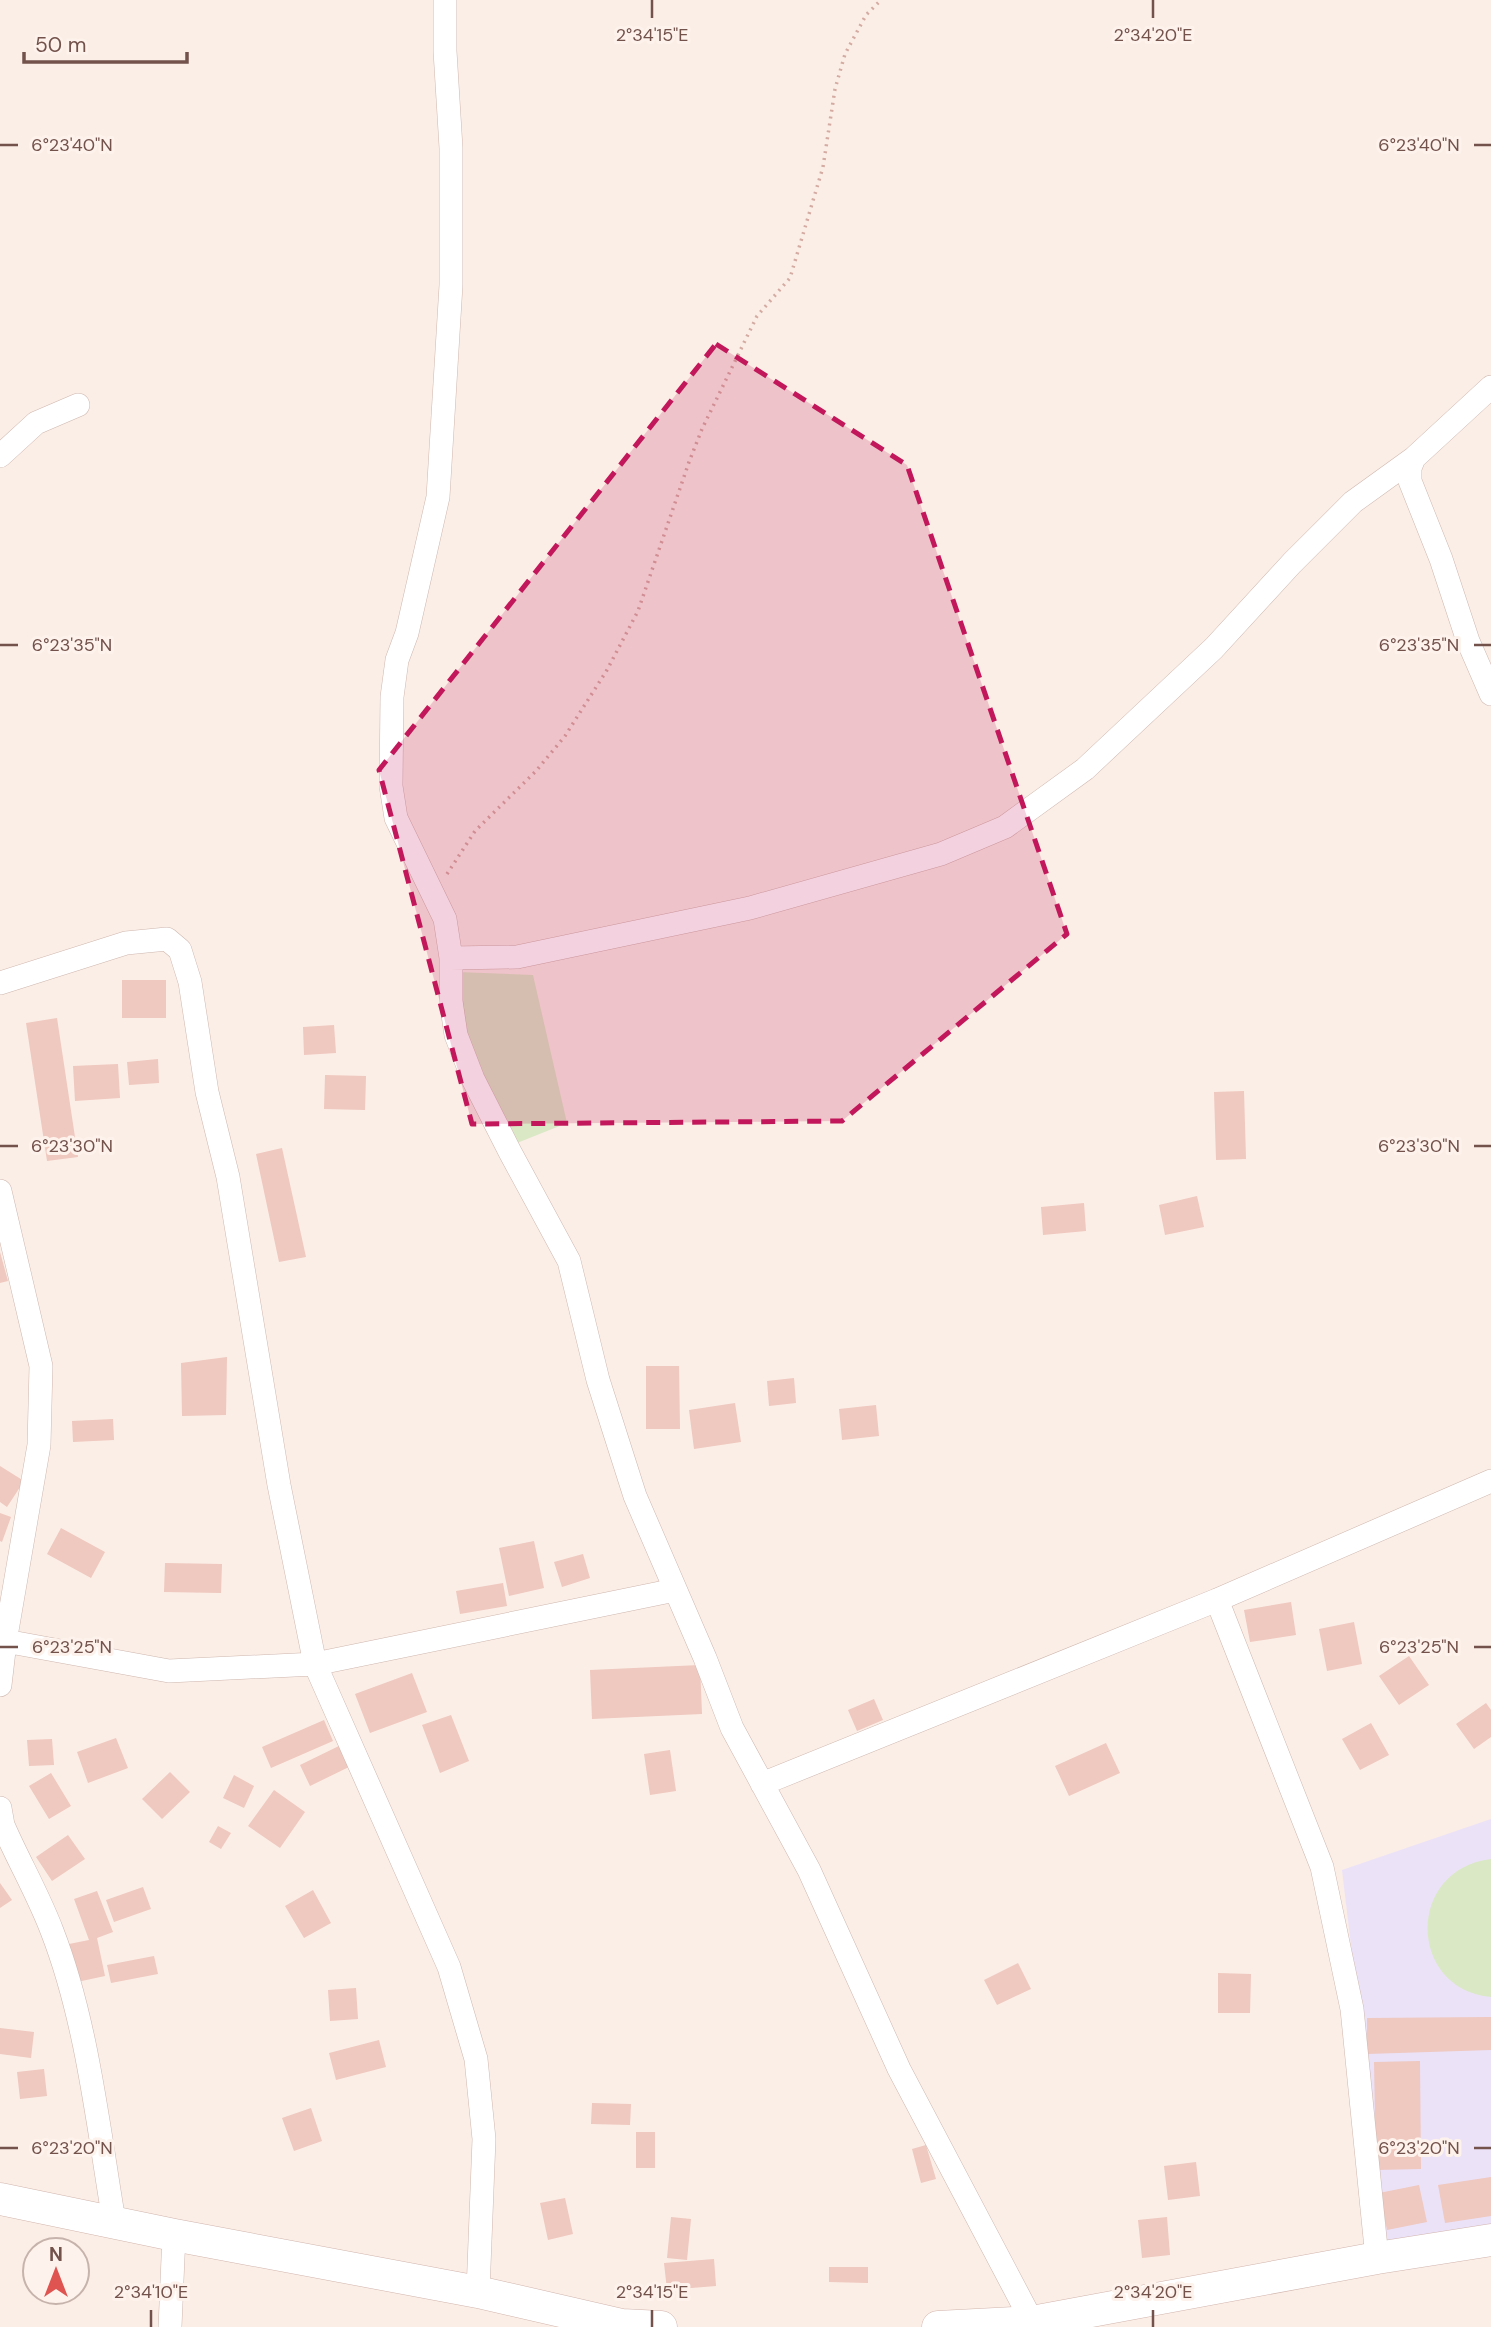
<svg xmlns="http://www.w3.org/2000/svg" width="1491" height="2327" font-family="'DM Sans',sans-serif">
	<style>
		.education { fill: #ebe2f8 }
		.green { fill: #dae8c5 }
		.building { fill: #efc8bf }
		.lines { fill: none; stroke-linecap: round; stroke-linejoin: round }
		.street-casing { stroke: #ceb7af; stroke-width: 24 }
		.secondary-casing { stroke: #d1b5ad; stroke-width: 33 }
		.path { stroke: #d4aba2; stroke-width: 3.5; stroke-dasharray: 2 5; stroke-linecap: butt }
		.street { stroke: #fff; stroke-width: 23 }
		.secondary { stroke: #fff; stroke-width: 32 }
		.marked { fill: #c2185b; fill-opacity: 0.2; stroke: #c2185b; stroke-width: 5; stroke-dasharray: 14 9; stroke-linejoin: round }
		.ticks { fill: none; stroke: #73524c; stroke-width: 2.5 }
		.ticks-label { font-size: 18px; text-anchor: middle; fill: #73524c; stroke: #fef3ec; stroke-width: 6; stroke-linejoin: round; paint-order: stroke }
	</style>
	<rect width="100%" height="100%" fill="#fbeee6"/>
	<path class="education" d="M1491,1819V2227L1387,2246L1342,1870Z"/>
	<path class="green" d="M458,972L533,975L567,1123L512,1145L465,1040Z
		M1491,1859V1997C1407,1989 1406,1869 1491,1859Z"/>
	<path class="building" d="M122,980H166V1018H122Z
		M57,1018L78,1157L47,1161L26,1023Z
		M334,1025L336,1053L304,1055L303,1027Z
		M158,1059L159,1083L129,1085L127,1062Z
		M118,1064L120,1098L75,1101L73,1066Z
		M325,1075L366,1076L365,1110L324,1109Z
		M1244,1091L1246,1159L1216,1160L1214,1092Z
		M282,1148L306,1257L279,1262L256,1154Z
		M1197,1196L1204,1227L1165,1235L1159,1205Z
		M1084,1203L1086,1231L1043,1235L1041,1207Z
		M0,1252L8,1281L0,1283Z
		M227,1357L226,1415L182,1416L181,1363Z
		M646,1366H679L680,1429H646Z
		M794,1378L796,1403L769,1406L767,1381Z
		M735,1403L741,1442L694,1449L689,1410Z
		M876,1405L879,1436L842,1440L839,1409Z
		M113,1419L114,1440L73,1442L72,1421Z
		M0,1466L24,1481L7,1507L0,1502Z
		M0,1513L11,1517L2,1542L0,1541Z
		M61,1528L105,1552L91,1578L47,1554Z
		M534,1541L544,1588L509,1596L499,1548Z
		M583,1554L590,1578L562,1587L554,1562Z
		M165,1563L222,1564L221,1593L164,1592Z
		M503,1583L507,1606L460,1614L456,1591Z
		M1291,1602L1296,1635L1250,1642L1244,1610Z
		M1354,1622L1362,1664L1327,1671L1319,1629Z
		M1409,1656L1429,1685L1399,1705L1379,1676Z
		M700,1665L702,1714L592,1719L590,1670Z
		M412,1673L427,1712L370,1733L355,1694Z
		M874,1699L883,1720L857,1731L848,1710Z
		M1486,1703L1491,1710V1737L1474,1749L1456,1724Z
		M451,1715L469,1761L440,1773L422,1725Z
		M324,1720L333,1741L271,1768L262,1747Z
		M1371,1723L1389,1755L1360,1770L1342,1739Z
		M116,1738L128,1768L88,1783L77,1752Z
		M52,1739L54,1765L29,1766L27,1740Z
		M1106,1743L1120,1773L1069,1796L1055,1766Z
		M343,1744L353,1765L310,1786L300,1765Z
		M670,1750L676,1791L650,1795L644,1754Z
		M170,1772L190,1792L162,1819L142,1799Z
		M51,1773L71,1806L49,1819L29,1786Z
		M234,1775L254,1786L244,1808L223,1798Z
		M274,1790L305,1812L280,1848L248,1826Z
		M218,1826L231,1833L221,1849L209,1842Z
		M68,1835L85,1859L52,1881L36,1857Z
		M0,1883L12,1900L0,1908Z
		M143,1887L151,1909L114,1922L106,1900Z
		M313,1890L331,1923L304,1938L285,1906Z
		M97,1891L113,1932L97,1938L105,1976L77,1982L69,1944L89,1940L74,1899Z
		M154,1956L158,1974L111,1983L107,1965Z
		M1018,1963L1031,1989L997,2005L984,1980Z
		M1218,1973L1251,1974L1250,2013H1218Z
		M356,1988L358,2019L330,2021L328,1990Z
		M1491,2017V2050L1367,2054V2018Z
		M0,2028L34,2032L31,2058L0,2054Z
		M379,2040L386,2067L336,2080L329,2053Z
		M1420,2061L1421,2169L1376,2170L1374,2062Z
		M44,2069L47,2096L20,2099L17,2072Z
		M592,2103L631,2104L630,2125L591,2124Z
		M311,2108L322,2141L294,2151L282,2118Z
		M636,2132H655V2168H636Z
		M926,2145L936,2179L921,2183L912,2149Z
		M1196,2162L1200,2196L1168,2200L1164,2166Z
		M1491,2177V2216L1445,2223L1438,2185Z
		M1419,2185L1427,2222L1387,2230L1379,2193Z
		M565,2198L573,2234L548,2240L540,2203Z
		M671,2217L691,2219L687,2260L667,2258Z
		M1167,2217L1170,2255L1142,2258L1138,2220Z
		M714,2259L716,2286L667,2290L664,2263Z
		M829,2267H868V2283L829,2282Z"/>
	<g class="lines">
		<g class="street-casing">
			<path id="street" d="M445,0V51L451,148V285L438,497L407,633L397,660L392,697L391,786L396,818L445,919L451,958V1001L456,1035L473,1079L510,1152L569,1261L598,1380L635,1496L705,1658L732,1728L809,1870L899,2069L1035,2327
				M1491,387L1414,458L1410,468V481L1441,559L1468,641L1491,694
				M0,456L36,423L78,405
				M451,958L517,957L750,908L941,854L1005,827L1085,769L1214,648L1292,563L1353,502L1414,458
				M0,983L126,943L167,939L180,950L190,982L207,1092L228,1177L279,1485L315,1664L449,1967L476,2059L484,2139L478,2292
				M0,1191L41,1366L39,1445L5,1642L0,1685
				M1217,1600L1322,1867L1352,2009L1377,2258
				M0,1640L169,1671L315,1664L675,1590
				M762,1784L1217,1600L1491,1481
				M0,1808L3,1825C18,1860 38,1894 52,1931C87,2021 98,2126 114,2221
				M170,2327L174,2235"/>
		</g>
		<g class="secondary-casing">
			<path id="secondary" d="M0,2199L174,2235L478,2292L622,2325L661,2327
				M938,2327L1032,2322L1377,2258L1491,2240"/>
		</g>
		<path class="path" d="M447,874L475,831L536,771L565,736L607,670L638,611L689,462L702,429L757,316L790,278L823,167L835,89L845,54L866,15L881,0"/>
		<use href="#street" class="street"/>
		<use href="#secondary" class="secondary"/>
	</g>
	<path class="marked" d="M716,344L907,465L1067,934L842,1121L472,1124L379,770Z"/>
	<path class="ticks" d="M652,0V18M1153,0V18M0,145H18M1474,145H1491M0,645H18M1474,645H1491M0,1146H18M1474,1146H1491M0,1647H18M1474,1647H1491M0,2148H18M1474,2148H1491M151,2310V2327M652,2310V2327M1153,2310V2327"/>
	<g class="ticks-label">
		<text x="652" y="41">2°34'15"E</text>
		<text x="1153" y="41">2°34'20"E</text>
		<text x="72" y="151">6°23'40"N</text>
		<text x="1419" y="151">6°23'40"N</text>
		<text x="72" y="651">6°23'35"N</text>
		<text x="1419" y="651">6°23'35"N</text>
		<text x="72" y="1152">6°23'30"N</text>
		<text x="1419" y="1152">6°23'30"N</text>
		<text x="72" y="1653">6°23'25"N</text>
		<text x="1419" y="1653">6°23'25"N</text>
		<text x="72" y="2154">6°23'20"N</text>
		<text x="1419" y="2154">6°23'20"N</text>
		<text x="151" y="2298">2°34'10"E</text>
		<text x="652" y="2298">2°34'15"E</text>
		<text x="1153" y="2298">2°34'20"E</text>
	</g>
	<g transform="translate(56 2271)"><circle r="33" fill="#fef3ec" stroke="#c6b3ac" stroke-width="2"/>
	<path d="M0-5L12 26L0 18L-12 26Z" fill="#df5351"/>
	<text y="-10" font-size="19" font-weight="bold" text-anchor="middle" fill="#73524c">N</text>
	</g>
	<path d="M24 52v10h163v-10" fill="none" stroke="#73524c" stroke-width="3.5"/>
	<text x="35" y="52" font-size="21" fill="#73524c" stroke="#fef3ec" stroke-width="5" paint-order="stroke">50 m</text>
</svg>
